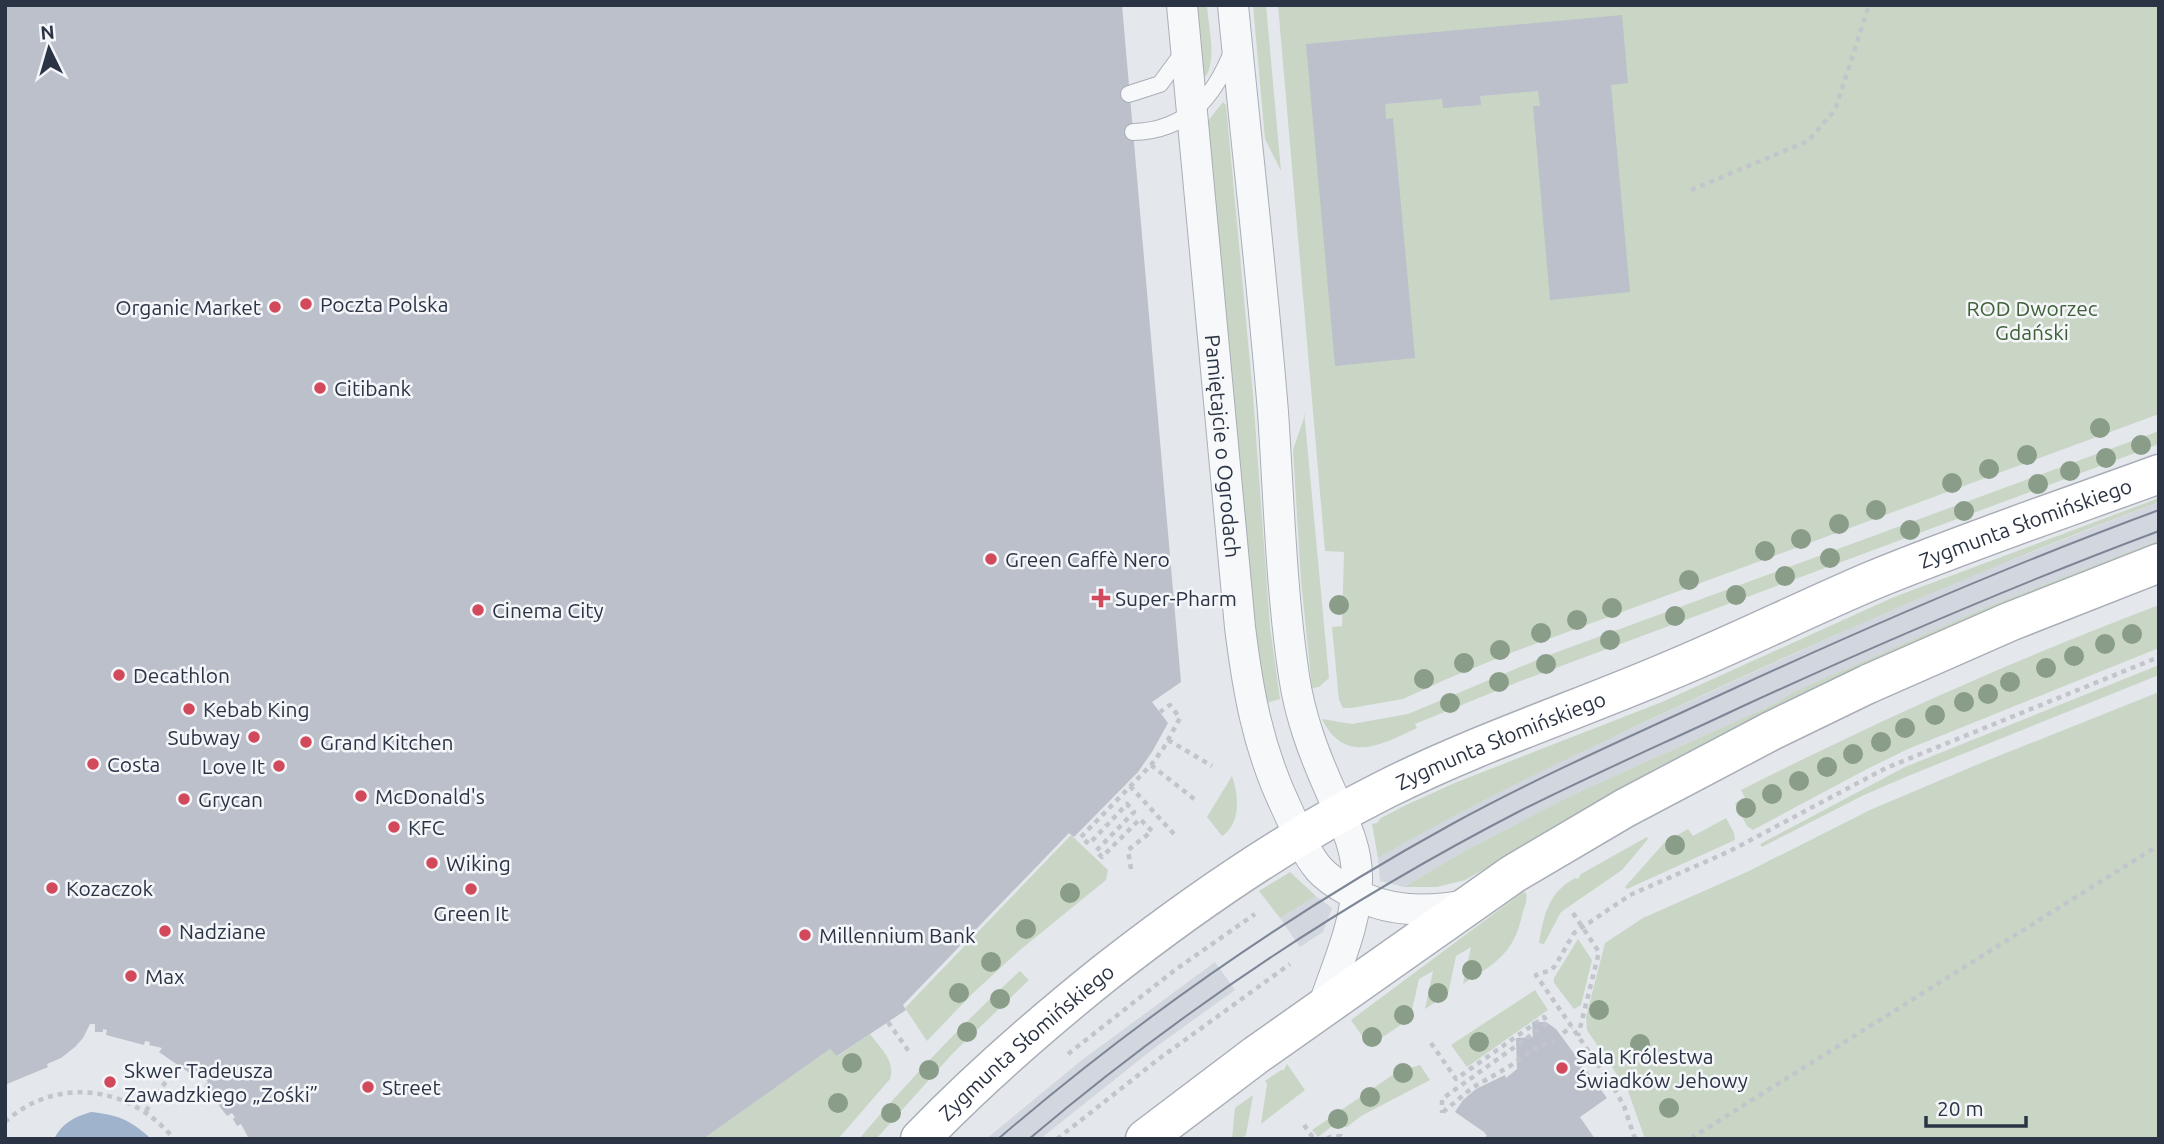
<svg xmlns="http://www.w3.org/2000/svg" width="2164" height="1144" font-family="Ubuntu,sans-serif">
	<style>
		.built { fill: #d2d6de }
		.green { fill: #c9d6c5 }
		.water { fill: #9fb4cc }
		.building { fill: #bbc0ca }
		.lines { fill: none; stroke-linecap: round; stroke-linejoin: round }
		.lane-casing { stroke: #a9aeb7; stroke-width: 18 }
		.street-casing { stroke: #a9aeb7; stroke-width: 32 }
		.secondary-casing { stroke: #a9aeb7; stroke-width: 41 }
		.path { stroke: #c2c5cb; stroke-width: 4.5; stroke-dasharray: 5 5; stroke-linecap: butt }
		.lane { stroke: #f7f8fa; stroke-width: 16 }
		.street { stroke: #f7f8fa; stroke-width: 30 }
		.secondary { stroke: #fff; stroke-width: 38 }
		.tram { stroke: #7d8696; stroke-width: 2 }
		.tree { fill: #899d89 }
		.poi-dot { fill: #d1495b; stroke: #f4f6f9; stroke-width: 2.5 }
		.labels { text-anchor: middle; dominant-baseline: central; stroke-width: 5; stroke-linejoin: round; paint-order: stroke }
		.poi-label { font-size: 21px; fill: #2b3445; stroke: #f4f6f9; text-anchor: start }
		.park-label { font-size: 21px; fill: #3f6138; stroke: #f4f6f9 }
		.street-label { font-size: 21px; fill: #2b3445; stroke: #f4f6f9 }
	</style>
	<rect width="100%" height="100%" fill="#e4e7ec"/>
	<path class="built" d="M2159,502V540L1989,606L1791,693L1776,703L1566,798L1463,852L1404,887L1380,881L1378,858L1434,826L1564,759L1868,620L1976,574Z
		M1316,896L1332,908L1323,932L1300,947L1280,918Z
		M1215,962L1235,990L1153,1049L1040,1139H986L1082,1060Z"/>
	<path class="green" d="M1197,5H1207C1208,26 1217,58 1206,76L1203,75Z
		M1253,5H1266L1281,171L1265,139Z
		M1278,5H2159V414L1508,654L1449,678L1403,699L1351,708H1343L1339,700L1332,627L1342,626L1344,552L1325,551Z
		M1223,102L1226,105L1253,395L1270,627L1280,699L1266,703L1258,651L1207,122Z
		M1304,411L1329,678L1319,687L1312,688L1301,580L1293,450L1304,418Z
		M2159,431V444L1518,682L1415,724L1417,728C1383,744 1345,766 1322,719L1352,724L1408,714L1549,655Z
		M2159,498V502C2005,560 1854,625 1705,694C1594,745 1484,797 1378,858L1372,824L1377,823L1381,818L1406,805L1457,782L1662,702L1894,597Z
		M2159,540V545L1567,822L1465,880L1437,887H1404L1463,852L1566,798L1776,703L1791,693L1989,606Z
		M2159,605V648L1908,749L1867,769L1753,830L1747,826L1735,803L1745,798L1741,790C1877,721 2016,659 2159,605Z
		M2159,665V675L1908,776L1864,795L1762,847L1760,844L1905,767Z
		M2159,692V1139H1645L1628,1091L1587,1030L1586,1017L1605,943L1643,918L1749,871L1870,810L1981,763Z
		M1232,776C1239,795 1241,824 1222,836L1207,817Z
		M1726,818L1734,833L1735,840L1627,889L1625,887L1664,843L1688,829L1693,836Z
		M1071,835L1108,870L1106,880L1020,950L972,994L927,1041L905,1008Z
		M1647,837L1648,839L1622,870L1561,912L1544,944L1539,943C1544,915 1548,893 1575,878L1578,879L1581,874Z
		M1290,872L1316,896L1280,918L1259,891Z
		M1523,892L1526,893C1528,901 1524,907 1522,915C1514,954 1494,964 1463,984L1471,947L1456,956L1448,994L1425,1009L1433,971L1419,979L1410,1019L1369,1046L1351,1020Z
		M1578,939L1592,960L1581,1005L1574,1009L1554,983V978Z
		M1020,971L1029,980L954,1052L876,1139H859C910,1079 963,1023 1020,971Z
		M1535,990L1548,1010L1467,1067L1451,1045Z
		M870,1034C880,1048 896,1061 890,1079L838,1139H703L830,1049L838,1056Z
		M1287,1064L1305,1090L1261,1124L1267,1084L1265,1081L1281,1070H1284Z
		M1420,1065L1430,1080L1361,1116L1347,1127H1331L1318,1137L1312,1130L1397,1072Z
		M1253,1095L1246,1135L1240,1139H1232L1235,1108Z"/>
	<path class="water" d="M91,1112C118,1115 131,1120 151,1139H54C62,1123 74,1117 91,1112Z"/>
	<path class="building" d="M5,5H1122L1181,682L1152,702L1168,723L1152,752L1138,772L1074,837L1069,833L903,1005L906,1010L837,1056L830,1049L703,1139H249L241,1124L237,1126L233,1119L235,1117L232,1113L227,1116L204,1086L208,1082L204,1078L202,1081L197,1075L199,1073L195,1070L191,1074L159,1052L162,1048L149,1045L150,1042L145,1041L144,1045L106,1035L107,1030L103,1029V1032H95V1024H90L83,1038L75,1047L61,1058L47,1064L48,1067L7,1084Z
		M1622,15L1628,83L1611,85L1630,292L1550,300L1533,106H1540L1538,91L1480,96L1481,105L1443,108L1442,99L1385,104L1386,119L1393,118L1415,358L1335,366L1306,44Z
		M1532,1022H1546L1556,1029L1607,1098L1580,1117L1595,1139H1482L1487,1136L1484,1132L1455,1112L1463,1100L1476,1089L1505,1075L1506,1078L1517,1069L1516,1038L1533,1037Z"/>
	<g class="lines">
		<g class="lane-casing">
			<path id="lane" d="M1129,94L1160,84L1185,50
				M1133,132C1186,131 1214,97 1232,52"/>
		</g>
		<g class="street-casing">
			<g id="street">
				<path id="s1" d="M1182,5L1240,627C1248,692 1258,748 1286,807C1296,828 1304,851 1319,869C1327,878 1338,885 1349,891C1388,913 1426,912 1468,905"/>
				<path d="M1233,5C1246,141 1262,276 1273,412C1279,500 1281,589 1294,676C1300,717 1314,754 1331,792C1343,820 1357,846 1357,877C1358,922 1336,967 1322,1010"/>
			</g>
		</g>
		<g class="secondary-casing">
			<g id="secondary">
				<path id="s2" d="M920,1139C978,1079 1041,1024 1106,972C1194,903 1286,839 1386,789C1478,743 1575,711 1669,671C1737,643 1803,610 1871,581C1966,542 2063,509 2159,474"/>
				<path d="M1145,1139L1256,1055L1513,874L1625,808L1771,731L1868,684L2009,622L2159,563"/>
			</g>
		</g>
		<path class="path" d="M1691,190L1808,141L1835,110L1869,5
			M1168,740L1212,766
			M1151,765L1198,802
			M1130,786L1174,834
			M1131,869L1128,850L1152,831L1140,819L1102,857L1096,851L1134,812L1127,804L1089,844L1081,837L1151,765L1163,749L1180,718L1170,705L1160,712
			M1573,913L1599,952L1578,1036
			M888,1022L910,1053
			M1563,1033L1572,1027
			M1431,1043L1456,1079L1544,1017L1548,1023L1442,1099V1113
			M1068,1054L1175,970L1255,914
			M146,1111L177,1065
			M1443,1112L1472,1088L1510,1066L1532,1050L1554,1040
			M5,1122C57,1075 131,1086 174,1139
			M1304,1125L1314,1139
			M1057,1139L1160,1058L1290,964
			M1327,1139L1330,1137L1341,1136L1343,1139
			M1635,1139L1624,1106L1614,1088L1536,975L1551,970L1555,966L1574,933L1630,895L1730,851L1886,768L2159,657
			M1694,1139L1693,1137L2159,845"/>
		<use href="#lane" class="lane"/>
		<use href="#street" class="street"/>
		<use href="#secondary" class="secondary"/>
		<path class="tram" d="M998,1139C1138,1019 1290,913 1452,824C1544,774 1640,732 1735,688C1874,624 2015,563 2159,510
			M1029,1139C1179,1012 1344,902 1518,812C1591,775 1667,742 1741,707C1878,644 2017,584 2159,531"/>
	</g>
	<g class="tree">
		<circle cx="2100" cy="428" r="10"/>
		<circle cx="2141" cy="445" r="10"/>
		<circle cx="2027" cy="455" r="10"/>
		<circle cx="2106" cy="458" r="10"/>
		<circle cx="1989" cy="469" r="10"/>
		<circle cx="2070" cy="471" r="10"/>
		<circle cx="1952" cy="483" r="10"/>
		<circle cx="2038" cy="484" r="10"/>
		<circle cx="1876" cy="510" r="10"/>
		<circle cx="1964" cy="511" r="10"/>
		<circle cx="1839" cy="524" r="10"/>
		<circle cx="1910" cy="530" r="10"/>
		<circle cx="1801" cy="539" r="10"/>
		<circle cx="1765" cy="551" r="10"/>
		<circle cx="1830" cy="558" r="10"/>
		<circle cx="1785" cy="576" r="10"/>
		<circle cx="1689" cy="580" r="10"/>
		<circle cx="1736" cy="595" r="10"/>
		<circle cx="1339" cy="605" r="10"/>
		<circle cx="1612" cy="608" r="10"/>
		<circle cx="1675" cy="616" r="10"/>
		<circle cx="1577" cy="620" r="10"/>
		<circle cx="1541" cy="633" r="10"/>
		<circle cx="2132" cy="634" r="10"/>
		<circle cx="1610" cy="640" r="10"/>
		<circle cx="2105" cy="644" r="10"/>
		<circle cx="1500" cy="650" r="10"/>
		<circle cx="2074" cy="656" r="10"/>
		<circle cx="1464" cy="663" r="10"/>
		<circle cx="1546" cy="664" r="10"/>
		<circle cx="2046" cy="668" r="10"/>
		<circle cx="1424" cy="679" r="10"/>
		<circle cx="1499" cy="682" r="10"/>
		<circle cx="2010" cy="682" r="10"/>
		<circle cx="1988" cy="694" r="10"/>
		<circle cx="1964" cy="702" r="10"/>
		<circle cx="1450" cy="703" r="10"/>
		<circle cx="1935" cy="715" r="10"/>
		<circle cx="1905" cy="728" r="10"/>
		<circle cx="1881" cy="742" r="10"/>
		<circle cx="1853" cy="754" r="10"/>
		<circle cx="1827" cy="767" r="10"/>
		<circle cx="1799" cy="781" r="10"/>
		<circle cx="1772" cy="794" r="10"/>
		<circle cx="1746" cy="808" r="10"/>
		<circle cx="1675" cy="845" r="10"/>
		<circle cx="1070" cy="893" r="10"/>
		<circle cx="1026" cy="929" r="10"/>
		<circle cx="991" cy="962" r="10"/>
		<circle cx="1472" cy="970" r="10"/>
		<circle cx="959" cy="993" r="10"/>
		<circle cx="1438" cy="993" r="10"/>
		<circle cx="1000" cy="999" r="10"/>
		<circle cx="1599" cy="1010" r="10"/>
		<circle cx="1404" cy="1015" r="10"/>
		<circle cx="967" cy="1032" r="10"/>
		<circle cx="1372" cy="1037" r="10"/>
		<circle cx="1479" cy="1042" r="10"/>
		<circle cx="1640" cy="1044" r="10"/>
		<circle cx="852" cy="1063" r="10"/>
		<circle cx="929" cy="1070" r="10"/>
		<circle cx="1403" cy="1073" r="10"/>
		<circle cx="1370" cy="1097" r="10"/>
		<circle cx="838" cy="1103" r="10"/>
		<circle cx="1669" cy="1108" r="10"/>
		<circle cx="891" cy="1113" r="10"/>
		<circle cx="1338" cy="1119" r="10"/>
	</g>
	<g class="poi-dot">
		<circle cx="306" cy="304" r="7"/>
		<circle cx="275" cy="307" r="7"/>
		<circle cx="320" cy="388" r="7"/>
		<circle cx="991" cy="559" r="7"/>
		<path d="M1097.5 587.5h7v7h7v7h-7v7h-7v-7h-7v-7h7z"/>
		<circle cx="478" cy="610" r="7"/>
		<circle cx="119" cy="675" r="7"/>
		<circle cx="189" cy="709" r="7"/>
		<circle cx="254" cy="737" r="7"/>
		<circle cx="306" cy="742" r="7"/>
		<circle cx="93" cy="764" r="7"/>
		<circle cx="279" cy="766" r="7"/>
		<circle cx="361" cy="796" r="7"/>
		<circle cx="184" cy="799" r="7"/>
		<circle cx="394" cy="827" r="7"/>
		<circle cx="432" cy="863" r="7"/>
		<circle cx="52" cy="888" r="7"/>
		<circle cx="471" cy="889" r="7"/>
		<circle cx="165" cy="931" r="7"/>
		<circle cx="805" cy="935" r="7"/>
		<circle cx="131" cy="976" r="7"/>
		<circle cx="1562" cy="1068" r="7"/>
		<circle cx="110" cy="1082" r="7"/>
		<circle cx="368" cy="1087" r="7"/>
	</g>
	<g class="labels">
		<g class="poi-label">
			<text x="320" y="304">Poczta Polska</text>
			<text x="261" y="307" text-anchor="end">Organic Market</text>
			<text x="334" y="388">Citibank</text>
			<text x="1005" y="559">Green Caffè Nero</text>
			<text x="1115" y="598">Super-Pharm</text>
			<text x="492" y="610">Cinema City</text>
			<text x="133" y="675">Decathlon</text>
			<text x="203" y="709">Kebab King</text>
			<text x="240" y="737" text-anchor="end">Subway</text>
			<text x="320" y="742">Grand Kitchen</text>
			<text x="107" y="764">Costa</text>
			<text x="265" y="766" text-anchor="end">Love It</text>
			<text x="375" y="796">McDonald's</text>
			<text x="198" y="799">Grycan</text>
			<text x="408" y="827">KFC</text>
			<text x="446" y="863">Wiking</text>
			<text x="66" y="888">Kozaczok</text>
			<text x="471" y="913" text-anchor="middle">Green It</text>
			<text x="179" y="931">Nadziane</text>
			<text x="819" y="935">Millennium Bank</text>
			<text x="145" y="976">Max</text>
			<text x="1576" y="1056">Sala Królestwa<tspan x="1576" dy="24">Świadków Jehowy</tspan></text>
			<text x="124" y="1070">Skwer Tadeusza<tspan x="124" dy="24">Zawadzkiego „Zośki”</tspan></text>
			<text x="382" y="1087">Street</text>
		</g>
		<g class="park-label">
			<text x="2032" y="308">ROD Dworzec<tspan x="2032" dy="24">Gdański</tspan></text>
		</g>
		<g class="street-label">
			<text stroke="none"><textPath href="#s1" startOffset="443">Pamiętajcie o Ogrodach</textPath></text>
			<text stroke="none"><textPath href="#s2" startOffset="1278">Zygmunta Słomińskiego</textPath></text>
			<text stroke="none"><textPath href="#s2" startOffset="710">Zygmunta Słomińskiego</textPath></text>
			<text stroke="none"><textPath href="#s2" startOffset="144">Zygmunta Słomińskiego</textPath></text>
		</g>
	</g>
	<rect width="2164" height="1144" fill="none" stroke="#2b3445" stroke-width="14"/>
	<g transform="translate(49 49) rotate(355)" stroke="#f4f6f9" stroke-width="5" paint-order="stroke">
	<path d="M0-5L12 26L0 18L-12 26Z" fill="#2b3445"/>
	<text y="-10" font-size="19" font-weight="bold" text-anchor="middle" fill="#2b3445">N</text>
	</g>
	<path d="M1926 1116v10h100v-10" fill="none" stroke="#2b3445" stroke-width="3.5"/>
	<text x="1937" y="1116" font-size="21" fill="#2b3445" stroke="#f4f6f9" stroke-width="5" paint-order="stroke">20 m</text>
</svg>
